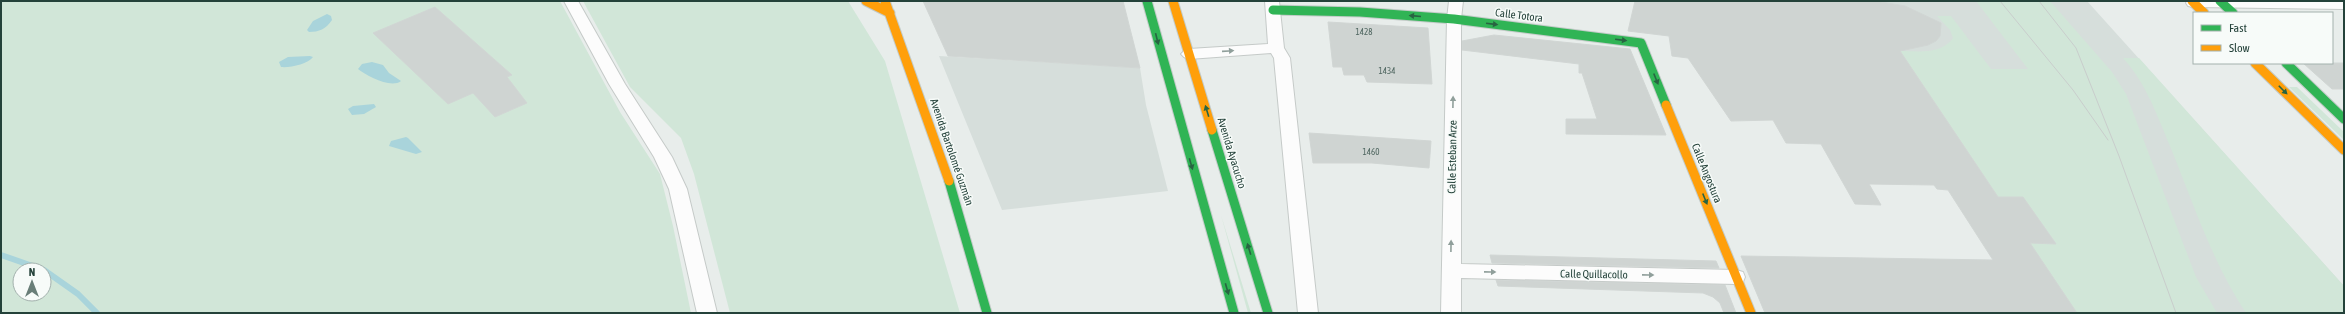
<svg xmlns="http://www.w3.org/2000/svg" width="2345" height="314" font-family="'Asap Condensed',sans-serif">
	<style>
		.built { fill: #d6dedb }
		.green { fill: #d1e6d8; fill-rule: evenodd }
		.water { fill: #a9d4db }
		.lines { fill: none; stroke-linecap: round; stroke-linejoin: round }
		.stream { stroke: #a9d4db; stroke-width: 6 }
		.building { fill: #cfd4d2; stroke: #d1d6d4 }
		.street-casing { stroke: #c5cac8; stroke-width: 2 }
		.fast-casing { stroke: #c3cbc8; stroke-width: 11 }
		.slow-casing { stroke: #c3cbc8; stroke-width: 11 }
		.street { fill: #fcfcfc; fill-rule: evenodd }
		.fast { stroke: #30b455; stroke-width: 9 }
		.slow { stroke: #ff9f0a; stroke-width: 9 }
		.tram { stroke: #c9cdcc; stroke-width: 1 }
		.oneway { fill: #286442 }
		.oneway2 { fill: #909f9b }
		.labels { text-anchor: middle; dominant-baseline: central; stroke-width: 3; stroke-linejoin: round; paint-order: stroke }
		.number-label { font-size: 9px; fill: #506761 }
		.street-label { font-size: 11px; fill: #24423a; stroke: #f7fbf9 }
	</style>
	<rect width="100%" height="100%" fill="#e8edeb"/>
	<path class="built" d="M1866,1H2087L2344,286V313H2077Z
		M939,56L1140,68L1146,105L1168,191L1002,210Z"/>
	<path class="green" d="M1,1H560L620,112L660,174L673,226L691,313H1ZM20,270H44V294H20Z
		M583,1H848L885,61L960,313H730L694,174L681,138L630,87Z
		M1976,1H2050L2112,72L2126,94L2196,277L2217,313H2077L2030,243H2056L2023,197H1998L1900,51C1918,51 1941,55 1953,38L1950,30L1937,16H1951L1991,69H2028Z
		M2123,58H2139L2344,286V313H2246C2212,262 2193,202 2170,146C2157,115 2146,83 2123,58Z
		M2289,87H2297L2344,132V140Z
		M1221,215L1251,313H1248Z"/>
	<path class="water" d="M327,14L331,16L332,20C326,29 319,32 309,32L307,30L313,21Z
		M288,57L310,56L313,57C308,64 290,68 281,67L279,62Z
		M372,62L383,65L389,73L401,81C391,89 367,76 358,69L362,64Z
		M374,104L376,107L364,114L352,115L348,109L353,106Z
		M406,137L408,138L422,152L416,154L389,146L391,141Z"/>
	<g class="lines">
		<path class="stream" d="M1,255L44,270
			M44,270L78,294L97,313"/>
	</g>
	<path class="building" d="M923,1H1123L1140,68L948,56Z
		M1635,1H1875L1905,6L1941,23L1940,36L1936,41L1928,45L1900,51L1998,197H2023L2056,244L2030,243L2077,313H1765L1741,256L1993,260L1948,190L1937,189L1934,185L1869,184L1881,205L1855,204L1821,144L1786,143L1773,120L1731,121L1688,58L1672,56L1669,36L1628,31Z
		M435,7L512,75L507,77L527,103L495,117L473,93L448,104L373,33Z
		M1328,22L1428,28L1432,84L1367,82L1364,75H1344L1342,67H1333Z
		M1494,35L1630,49L1666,135L1566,134V119H1597L1582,73H1579V64L1462,50V41Z
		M2303,63H2344V89H2332Z
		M1309,133L1431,141L1429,168L1372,163H1313Z
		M1490,255L1716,261L1719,268L1492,263Z
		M1496,280L1725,285L1736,313H1724L1720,303L1713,297L1703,293L1498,286Z"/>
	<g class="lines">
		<g class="street-casing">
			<path id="street" d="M564,1H578L625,84L672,157L687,189L717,313H697L669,189L654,157L609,84Z
				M1265,1H1279L1284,48L1290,58L1318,313H1298L1274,58L1271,53L1189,59L1184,57L1181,54L1184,51L1189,49L1268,44Z
				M1449,1H1463L1461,19V264L1736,270L1743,272L1745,277L1743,282L1736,284L1461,278V313H1441L1447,19Z
				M2187,1H2344V9L2193,7L2188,6L2186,3Z"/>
		</g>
		<g class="fast-casing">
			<path id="fast" d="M1147,1L1234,313
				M2220,1L2233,13
				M1273,10L1360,12L1454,19L1641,43L1666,105
				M2286,63L2344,119
				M1212,130L1268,313
				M949,181L987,313"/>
		</g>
		<g class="slow-casing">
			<path id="slow" d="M866,1L890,13
				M885,1L949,181
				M1173,1L1212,130
				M2192,1L2204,13
				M2255,63L2344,150
				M1666,105L1751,313"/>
		</g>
		<use href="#street" class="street"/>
		<use href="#fast" class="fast"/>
		<use href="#slow" class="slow"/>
		<path class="tram" d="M2000,1L2073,90L2108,140
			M2039,1L2076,48L2119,156L2176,313"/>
	</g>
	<defs><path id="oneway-solid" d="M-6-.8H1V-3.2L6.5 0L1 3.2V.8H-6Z"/></defs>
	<g class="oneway">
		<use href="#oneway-solid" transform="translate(1415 16) rotate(-175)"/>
		<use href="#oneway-solid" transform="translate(1492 24) rotate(7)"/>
		<use href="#oneway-solid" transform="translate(1157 39) rotate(76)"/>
		<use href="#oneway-solid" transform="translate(1621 40) rotate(7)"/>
		<use href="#oneway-solid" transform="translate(1656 79) rotate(68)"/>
		<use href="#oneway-solid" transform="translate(2283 90) rotate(45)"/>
		<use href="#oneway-solid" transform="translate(1207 111) rotate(-107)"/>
		<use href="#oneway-solid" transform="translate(1191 164) rotate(74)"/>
		<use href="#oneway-solid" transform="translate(1705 199) rotate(68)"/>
		<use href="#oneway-solid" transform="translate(1249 249) rotate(-107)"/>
		<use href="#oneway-solid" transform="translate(1227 289) rotate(74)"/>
	</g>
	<g class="oneway2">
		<use href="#oneway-solid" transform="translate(1228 51) rotate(-4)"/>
		<use href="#oneway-solid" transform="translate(1453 102) rotate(-89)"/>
		<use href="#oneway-solid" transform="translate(1451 246) rotate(-89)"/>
		<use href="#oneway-solid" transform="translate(1490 272) rotate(1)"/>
		<use href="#oneway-solid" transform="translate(1648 275) rotate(1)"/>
	</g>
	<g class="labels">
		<g class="number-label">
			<text x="1364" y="32">1428</text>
			<text x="1387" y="71">1434</text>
			<text x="1371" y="152">1460</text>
		</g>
		<g class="street-label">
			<text transform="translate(1519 15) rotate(7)">Calle Totora</text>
			<text transform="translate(952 152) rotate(71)">Avenida Bartolomé Guzmán</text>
			<text transform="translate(1232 153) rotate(73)">Avenida Ayacucho</text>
			<text transform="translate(1452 157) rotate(-89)">Calle Esteban Arze</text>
			<text transform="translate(1707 173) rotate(68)">Calle Angostura</text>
			<text transform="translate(1594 274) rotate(1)">Calle Quillacollo</text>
		</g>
	</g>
	<rect width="2345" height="314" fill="none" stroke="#24423a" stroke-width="4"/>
	<rect x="2193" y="12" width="140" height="52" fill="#f7fbf9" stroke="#a3b1ad"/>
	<rect x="2201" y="25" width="20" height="6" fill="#30b455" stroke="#a3b1ad"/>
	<text x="2229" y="32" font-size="12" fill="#24423a">Fast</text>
	<rect x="2201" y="45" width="20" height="6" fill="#ff9f0a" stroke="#a3b1ad"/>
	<text x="2229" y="52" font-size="12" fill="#24423a">Slow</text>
	<g transform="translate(32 282)"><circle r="19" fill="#f7fbf9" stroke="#a3b1ad"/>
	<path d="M0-3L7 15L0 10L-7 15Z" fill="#697e78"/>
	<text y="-6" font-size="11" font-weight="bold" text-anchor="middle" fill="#24423a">N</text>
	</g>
</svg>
